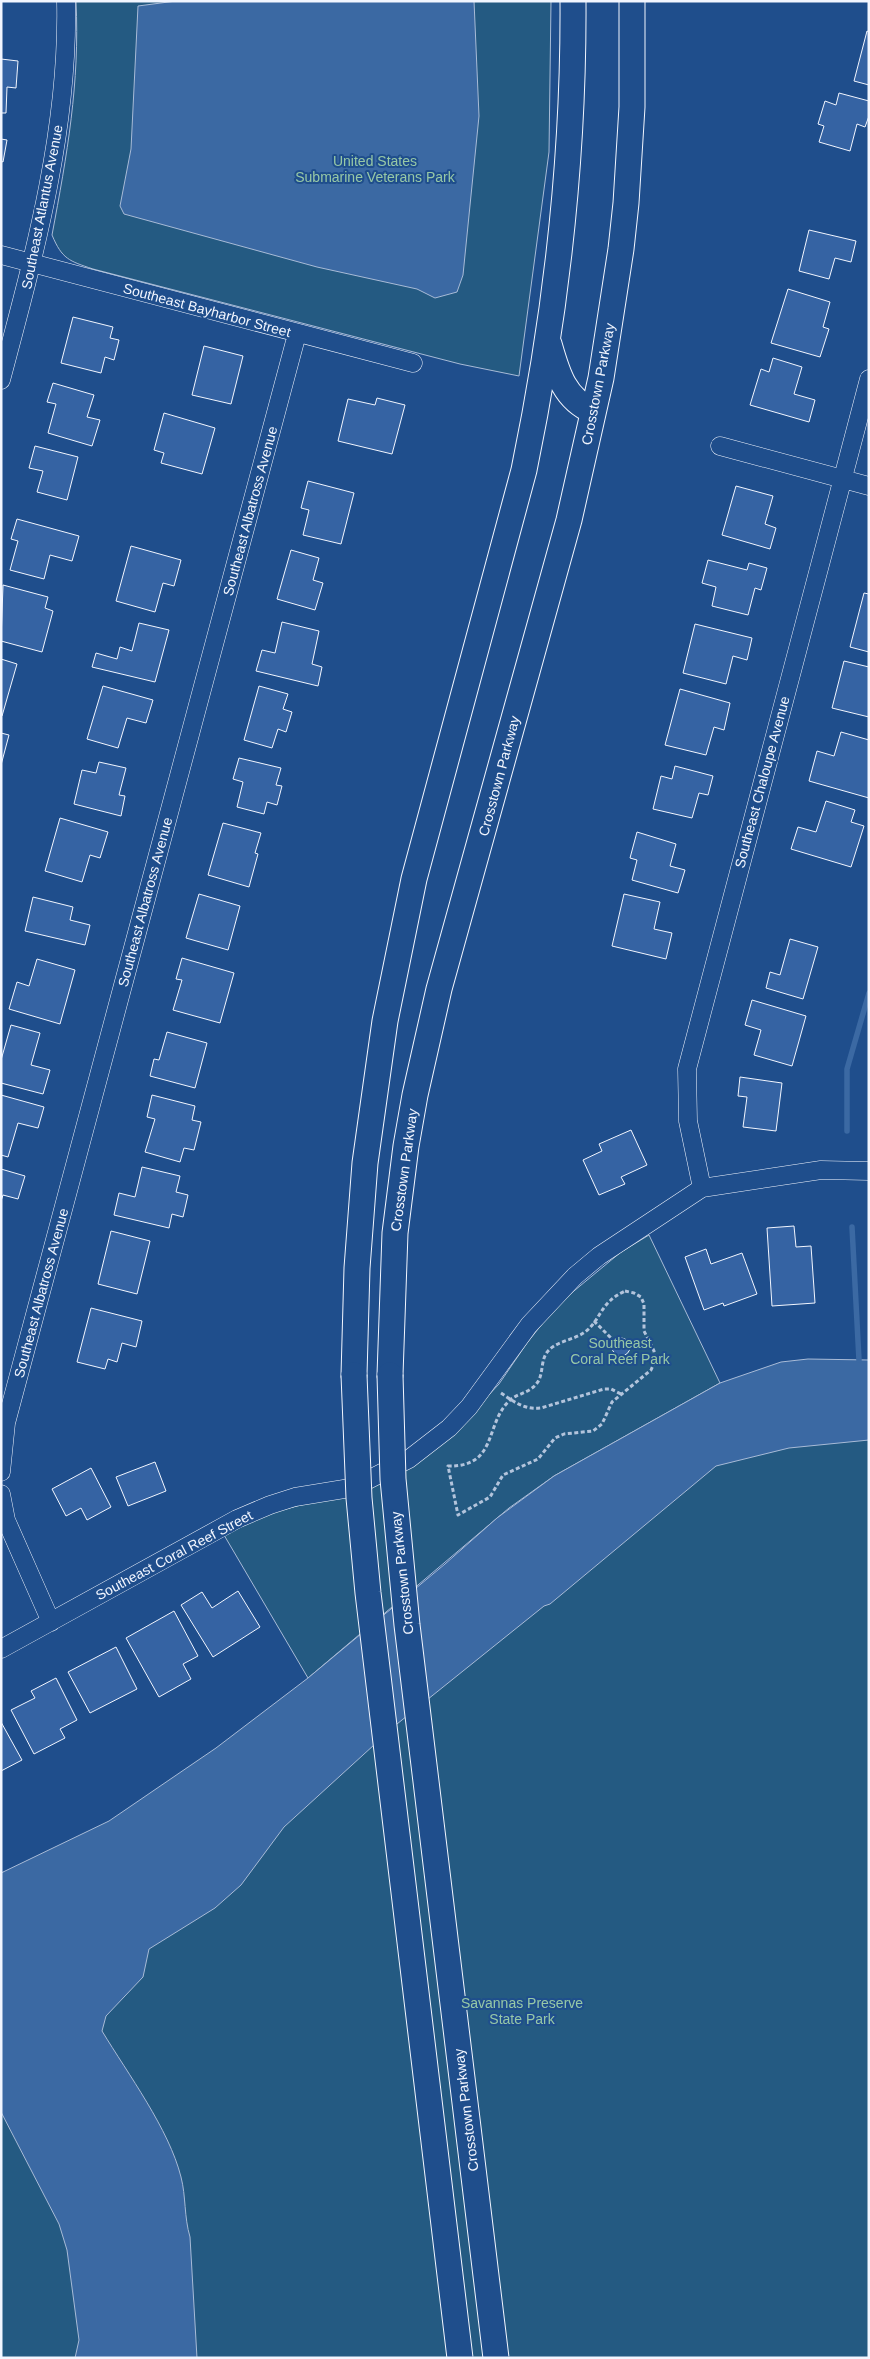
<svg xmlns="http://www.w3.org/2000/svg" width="870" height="2359" font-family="Arial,sans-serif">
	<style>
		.green { fill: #245a82; stroke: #a8bbd7 }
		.water { fill: #3b69a3; stroke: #a8bbd7 }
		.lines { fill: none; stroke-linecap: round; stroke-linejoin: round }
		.stream { stroke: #3b69a3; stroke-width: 5.5 }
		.building { fill: #3563a3; stroke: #f2f6ff }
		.minor-casing { stroke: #f2f6ff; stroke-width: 19 }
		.secondary-casing { stroke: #f2f6ff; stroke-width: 27 }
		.path { stroke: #b3c4dc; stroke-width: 3; stroke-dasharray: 4 2.5; stroke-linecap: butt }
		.minor { stroke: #1f4e8c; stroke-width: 18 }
		.secondary { stroke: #1f4e8c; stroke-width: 25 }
		.secondary-bridge-casing { stroke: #f2f6ff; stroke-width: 27; stroke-linecap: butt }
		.secondary-bridge { stroke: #1f4e8c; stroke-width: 25 }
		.labels { text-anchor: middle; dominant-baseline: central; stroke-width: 4; stroke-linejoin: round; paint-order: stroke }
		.park-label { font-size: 14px; fill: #97c8a6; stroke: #1f4e8c }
		.street-label { font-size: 14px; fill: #f2f6ff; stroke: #1f4e8c }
	</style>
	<rect width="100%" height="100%" fill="#1f4e8c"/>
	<path class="green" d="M76,1H551L549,152L519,376L460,364L93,269C69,261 62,259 52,235C67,155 80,83 76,1Z
		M649,1235L720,1383L554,1476L509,1508L308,1678L224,1535L266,1514L324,1499L457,1429L499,1384L527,1343L557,1305L621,1252Z
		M869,1405V2358H1V1938L637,1483Z"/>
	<path class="water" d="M176,1H474L479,116L463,275L457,292L435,298L417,289L317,267L124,214L120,206L131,149L138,6Z
		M808,1359L869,1360V1440L789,1448L716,1466L550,1604L544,1606L397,1724L284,1827L241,1885L215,1908L149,1949L143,1977L106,2016L102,2031C128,2074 169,2129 181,2177C186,2196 184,2217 190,2237L197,2358H75L79,2340L67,2250L59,2224L1,2112V1873L109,1821L216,1748L308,1678L445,1564L497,1518L554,1476L720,1383L781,1362Z"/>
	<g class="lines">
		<path class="stream" d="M847,1131V1069L869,993
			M852,1227L859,1360"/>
	</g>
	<path class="building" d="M867,31L869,32V85L854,81Z
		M1,59L18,61L16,88L7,87L6,113H1Z
		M839,93L869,101V116L865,127L857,124L850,151L819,142L824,126L818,124L825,101L836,105Z
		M1,139L7,140L3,162L1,161Z
		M809,230L856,241L851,262L835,258L829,279L799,271Z
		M788,289L830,302L823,327L829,329L820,357L771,343Z
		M73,317L113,327L110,338L119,340L114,360L105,357L101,373L61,363Z
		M204,346L243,356L231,404L192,395Z
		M773,358L802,367L794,394L815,400L809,422L750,405L761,369L769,372Z
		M53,383L94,395L87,417L100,420L92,446L48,433L56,404L47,402Z
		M377,398L405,405L392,454L338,441L348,399L375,405Z
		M164,413L215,428L202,474L161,463L164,453L154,450Z
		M35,446L78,457L67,500L37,492L43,471L29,468Z
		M308,481L354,493L341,544L303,535L309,510L301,508Z
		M736,486L773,496L765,524L776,528L770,549L722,535Z
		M17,519L79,536L72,561L50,555L44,579L10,570L18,541L11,539Z
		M131,546L181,560L174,586L163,583L155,612L116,601Z
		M291,550L319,558L313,580L323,583L315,610L277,599Z
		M708,560L747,570L749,563L767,568L761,590L755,588L748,615L712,606L716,587L702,583Z
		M3,585L48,597L45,608L53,611L42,652L1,641Z
		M864,593L869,594V652L850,647Z
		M282,622L319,631L312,664L322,667L318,686L256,671L262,650L275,653Z
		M139,623L169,630L155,682L92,667L96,653L117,659L120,647L132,651Z
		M695,624L752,638L747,660L733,656L726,684L683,673Z
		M1,659L17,664L2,716H1Z
		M844,661L869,667V717L832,708Z
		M103,686L153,700L146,723L127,718L118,748L87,739Z
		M259,686L288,694L283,709L292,712L286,732L278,729L272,748L244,740Z
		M680,689L730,703L724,730L714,727L706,755L665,745Z
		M841,732L869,740V798L809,781L817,751L834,756Z
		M1,733L9,735L1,765Z
		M239,758L281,768L276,785L282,786L277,805L267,802L264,814L237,807L243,782L233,779Z
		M99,762L126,768L119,795L125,796L121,816L74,804L82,770L96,773Z
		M675,766L713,776L708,795L699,793L692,818L653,809L661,776L672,779Z
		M826,801L855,810L851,822L864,826L851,867L791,849L798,827L816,832Z
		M60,818L108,832L100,858L90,855L82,882L45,871Z
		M223,823L261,833L255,853L258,854L249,887L208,875Z
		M637,832L676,844L670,866L685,870L678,893L632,880L637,860L630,858Z
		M199,894L240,906L228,950L186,938Z
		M624,894L660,902L654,929L672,933L666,959L612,946Z
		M33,897L73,907L70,920L90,925L85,945L25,931Z
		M790,939L818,947L803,999L766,988L770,972L780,975Z
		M182,958L234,973L220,1023L173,1010L182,980L176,979Z
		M37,959L75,970L60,1024L9,1009L17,982L29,986Z
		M752,1000L806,1016L792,1066L754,1055L761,1030L745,1025Z
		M11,1025L40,1033L31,1065L50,1070L43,1094L1,1083V1060Z
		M167,1032L207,1043L195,1088L150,1076L154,1059L159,1060Z
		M740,1077L782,1083L776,1131L743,1127L747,1097L738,1096Z
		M1,1095L44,1107L38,1128L18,1123L8,1157L1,1155Z
		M152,1095L195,1106L192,1120L201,1122L194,1150L184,1148L180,1162L145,1152L155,1119L147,1117Z
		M631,1130L647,1165L621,1177L625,1184L599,1195L583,1160L602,1151L599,1144Z
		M142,1167L180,1176L176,1192L188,1195L183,1217L172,1214L169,1228L114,1215L119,1193L135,1197Z
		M1,1169L25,1176L18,1199L3,1195L1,1201Z
		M794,1226L796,1247L811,1246L815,1303L772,1306L767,1228Z
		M111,1231L150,1241L137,1294L98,1284Z
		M706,1249L711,1264L742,1253L757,1294L724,1306L723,1303L704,1310L685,1257Z
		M91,1308L142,1321L136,1347L122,1343L117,1362L108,1359L105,1369L77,1362Z
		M612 1347a9 9 0 1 1 18 0a9 9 0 1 1-18 0Z
		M155,1462L166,1491L128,1506L116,1477Z
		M91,1468L111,1507L87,1520L81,1508L66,1516L52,1489Z
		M238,1591L260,1627L213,1657L181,1605L202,1592L212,1608Z
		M174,1611L198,1656L183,1664L191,1679L159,1697L126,1638Z
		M116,1647L137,1689L90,1713L68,1672Z
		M56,1678L77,1720L60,1729L65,1738L34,1754L11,1710L35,1698L31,1691Z
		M1,1722L22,1760L1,1771Z"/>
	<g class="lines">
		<g class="minor-casing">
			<path id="minor" d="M1,255L413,363
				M1,380C34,256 69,130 66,1
				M720,446L869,486
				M702,1188L688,1121L687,1069L869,379
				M1,1472L6,1423L297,334
				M1,1494L6,1520L51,1622
				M1,1649L237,1519L270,1505L295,1497L344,1489L360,1484L409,1459L449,1428L469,1407L529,1325L575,1276L599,1256L702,1188L821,1170L869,1171"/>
		</g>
		<g class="secondary-casing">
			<path id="secondary" d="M549,344C557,372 564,399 593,411
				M354,1375L357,1268L365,1163L385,1021L414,879L524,470C556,315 574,160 573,1
				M390,1375L395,1233L406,1146L415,1095L439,989L569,520L601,378L621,249L626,203L632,107V1"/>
		</g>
		<path class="path" d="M625,1291L634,1293L641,1297L644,1304V1331L654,1351L655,1361L651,1370L612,1402L602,1424L593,1431L564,1434L555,1438L538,1459L503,1475L490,1497L458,1515L448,1466C497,1467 485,1426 508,1402C516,1393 529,1394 537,1383C544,1374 540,1360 548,1351C557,1341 574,1340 585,1332C602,1319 599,1303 625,1291Z
			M594,1321L615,1342
			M501,1393C514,1402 525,1410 541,1408L604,1389H611L621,1394"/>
		<use href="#minor" class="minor"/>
		<use href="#secondary" class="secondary"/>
		<g class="secondary-bridge-casing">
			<path id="secondary-bridge" d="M354,1375L359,1498L368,1593L460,2358
				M390,1375L393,1479L407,1625L496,2358"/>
		</g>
		<use href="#secondary-bridge" class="secondary-bridge"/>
	</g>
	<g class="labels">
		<g class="park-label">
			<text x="375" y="161">United States<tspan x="375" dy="16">Submarine Veterans Park</tspan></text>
			<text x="620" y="1343">Southeast<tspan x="620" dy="16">Coral Reef Park</tspan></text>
			<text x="522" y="2003">Savannas Preserve<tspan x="522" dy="16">State Park</tspan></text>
		</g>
		<g class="street-label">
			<text transform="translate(42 207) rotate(-79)">Southeast Atlantus Avenue</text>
			<text transform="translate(207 310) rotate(15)">Southeast Bayharbor Street</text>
			<text transform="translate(598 384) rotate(-79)">Crosstown Parkway</text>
			<text transform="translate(250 511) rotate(-75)">Southeast Albatross Avenue</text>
			<text transform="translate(499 776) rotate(-75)">Crosstown Parkway</text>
			<text transform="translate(762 782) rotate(-75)">Southeast Chaloupe Avenue</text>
			<text transform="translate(145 902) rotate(-75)">Southeast Albatross Avenue</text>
			<text transform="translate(404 1170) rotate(-82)">Crosstown Parkway</text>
			<text transform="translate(41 1293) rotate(-75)">Southeast Albatross Avenue</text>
			<text transform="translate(174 1555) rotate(-28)">Southeast Coral Reef Street</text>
			<text transform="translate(402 1573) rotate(-96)">Crosstown Parkway</text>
			<text transform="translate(466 2110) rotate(-97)">Crosstown Parkway</text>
		</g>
	</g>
	<rect width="870" height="2359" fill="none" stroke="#f2f6ff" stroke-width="5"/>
</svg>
